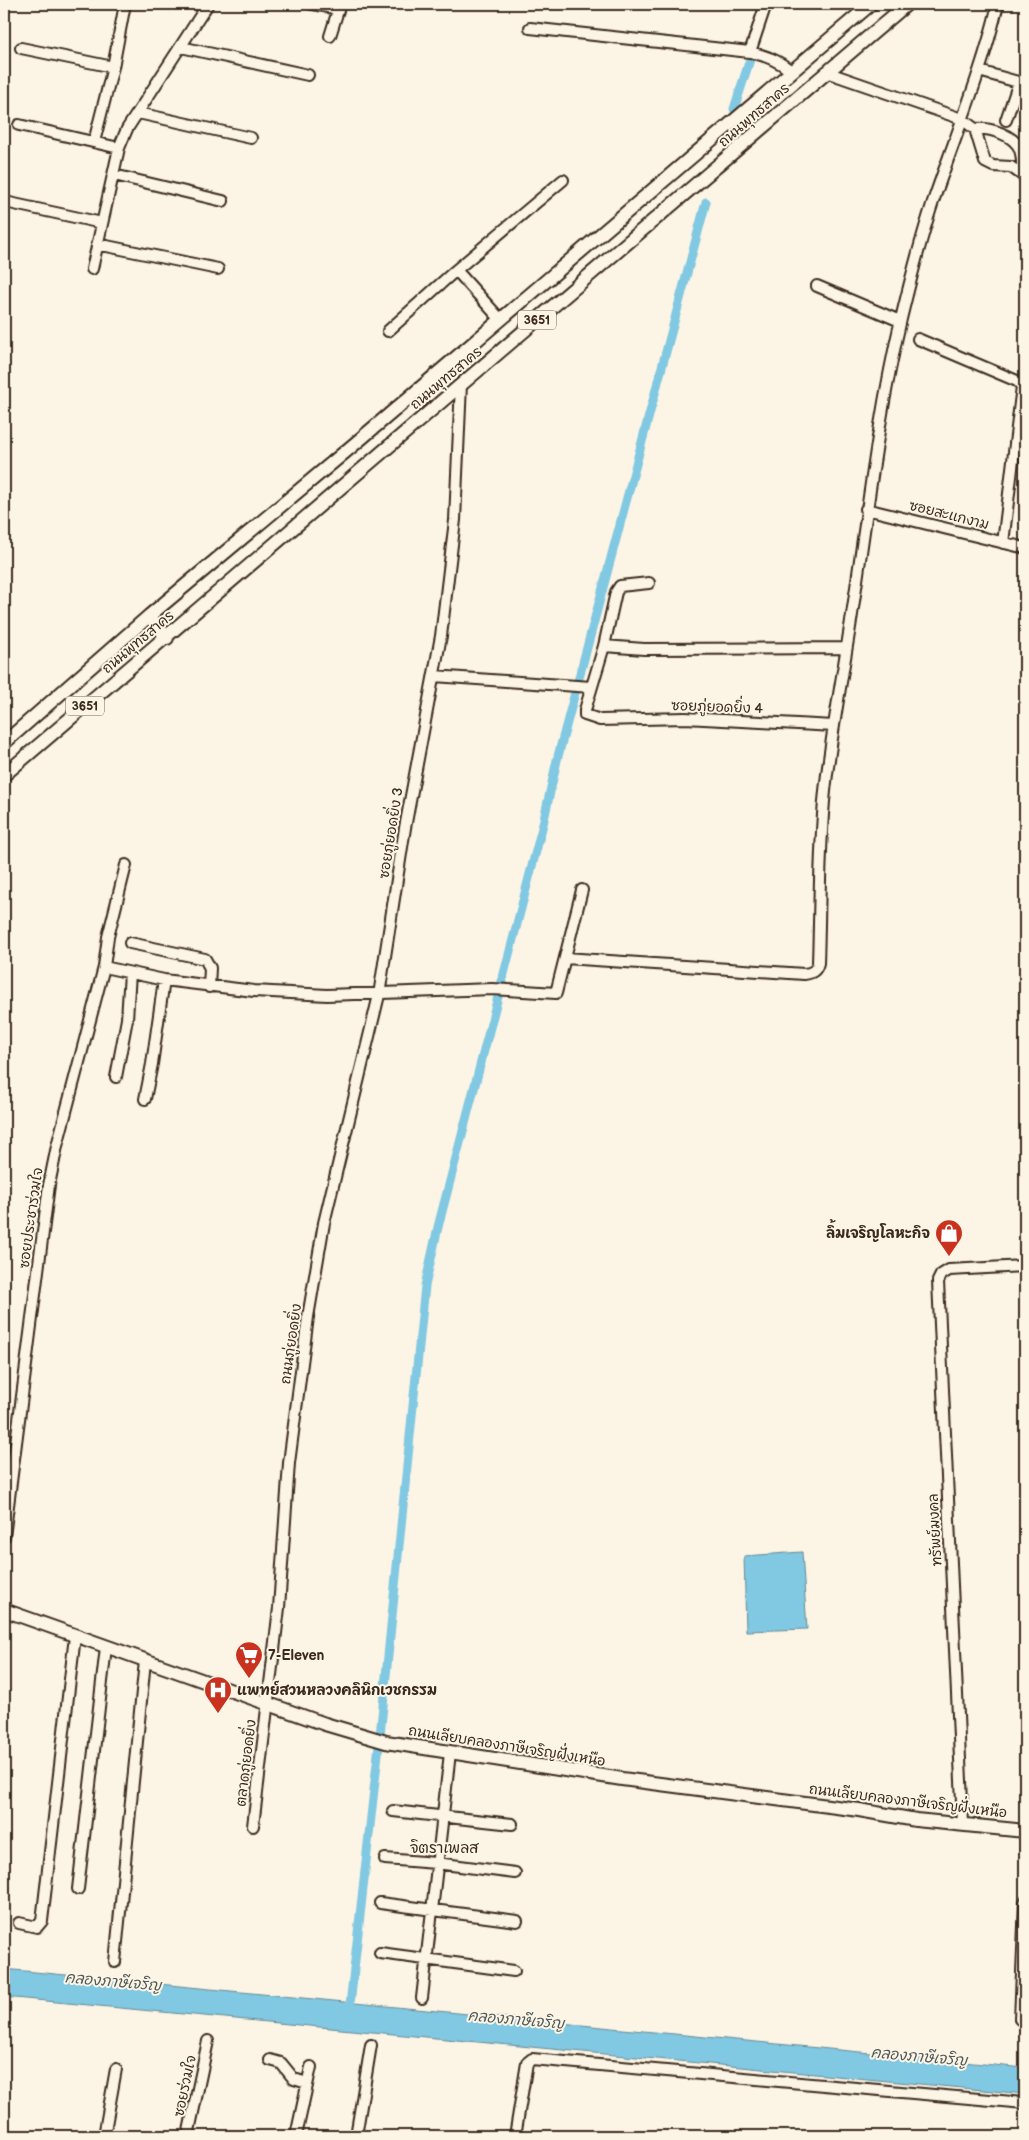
<svg xmlns="http://www.w3.org/2000/svg" width="1029" height="2140" font-family="'Balsamiq Sans','Playpen Sans Thai',sans-serif">
	<style>
		.water { fill: #81c8e2; stroke: #658994 }
		.lines { fill: none; stroke-linecap: round; stroke-linejoin: round }
		.canal { stroke: #81c8e2; stroke-width: 9 }
		.minor-casing { stroke: #3b2a1e; stroke-width: 14 }
		.major-casing { stroke: #3b2a1e; stroke-width: 16 }
		.minor { stroke: #fcf5e5; stroke-width: 10 }
		.major { stroke: #fcf5e5; stroke-width: 12 }
		.labels { text-anchor: middle; dominant-baseline: central; stroke-width: 4; stroke-linejoin: round; paint-order: stroke }
		.shield { fill: #fcf5e5; stroke: #75675a; stroke-width: 1 }
		.shield-label { font-size: 12px; font-weight: bold; fill: #3b2a1e }
		.street-label { font-size: 14px; fill: #3b2a1e; stroke: #fcf5e5 }
		.poi-label { font-size: 14px; font-weight: bold; fill: #3b2a1e; stroke: #fcf5e5; text-anchor: start }
		.neighbourhood-label { font-size: 15px; fill: #3b2a1e; stroke: #fcf5e5 }
		.water-label { font-size: 15px; font-style: italic; fill: #505959; stroke: #fcf5e5 }
	</style>
	<rect width="100%" height="100%" fill="#fcf5e5"/>
	<filter id="ink" filterUnits="userSpaceOnUse"><feTurbulence type="fractalNoise" baseFrequency=".02" numOctaves="2"/><feDisplacementMap in="SourceGraphic" scale="10" xChannelSelector="R" yChannelSelector="G"/><feConvolveMatrix kernelMatrix="1 2 1 2 8 2 1 2 1" color-interpolation-filters="sRGB"/></filter>
	<g filter="url(#ink)">
		<path class="water" d="M802,1552L807,1629L746,1631L744,1556Z
			M4,1969L1025,2068V2094L4,1997Z"/>
		<g class="lines">
			<path class="canal" d="M734,109L754,47
				M349,2014L380,1736L425,1286L438,1227L543,824L557,760L706,202"/>
			<g class="minor-casing">
				<path id="minor" d="M312,4L338,9
					M530,28L750,52C766,56 778,60 791,71
					M330,36L340,4
					M181,47L308,75
					M21,48L113,67
					M750,52L766,4
					M979,71L1025,84
					M826,72L962,119L975,129L985,162L993,166L1011,167L1025,177
					M138,113L251,138
					M1006,120L1019,82
					M19,125L119,148
					M975,129C989,127 1015,135 1020,150C1023,158 1022,166 1022,174
					M94,142L113,67L125,4
					M114,175L223,201
					M5,202L102,223
					M97,244L218,269
					M92,269L119,148L127,129L208,4
					M817,286L900,321
					M501,320L456,270L563,180
					M388,331L456,270
					M918,339L1017,381L1022,386L1003,543
					M866,509L1025,548
					M649,583L620,586L616,592L604,646L585,710V715L600,720L685,718L834,726
					M604,646L644,649L846,648
					M434,676L591,687
					M130,943L205,959L210,968L209,987
					M565,958L804,974C812,973 816,971 818,963C820,906 819,848 825,791C832,727 845,664 854,601C868,507 879,412 901,319C911,278 921,236 935,196C957,132 983,69 998,4
					M104,967L164,980L254,991L327,995L492,989L556,993L582,890
					M116,1077L127,1019L130,973
					M145,1099L152,1064L164,980
					M4,1537L49,1185L57,1146L104,967L108,937L126,865
					M393,1811L512,1824
					M963,1824L938,1281L941,1275L949,1270L1025,1266
					M253,1826L279,1608L289,1463L308,1317L324,1223L379,995L405,828L441,636L455,520L461,384
					M385,1859L436,1863L515,1873
					M78,1889L106,1647
					M380,1903L517,1921
					M19,1923L37,1927L42,1921L75,1636
					M380,1953L514,1971
					M115,1962L145,1661
					M422,1998L450,1753
					M1020,2019L1025,1902
					M270,2060L281,2063L294,2079L307,2083
					M104,2136L116,2069
					M188,2136L208,2041
					M296,2136L311,2067
					M356,2136L371,2045
					M515,2136L527,2063L532,2059L1025,2103"/>
			</g>
			<g class="major-casing">
				<path id="major" d="M149,616L167,638
					M4,743L149,616L357,442L871,4
					M4,775L907,4
					M4,1610L325,1724L386,1742L622,1779L859,1810L916,1820L1025,1831"/>
			</g>
			<use href="#minor" class="minor"/>
			<use href="#major" class="major"/>
		</g>
	</g>
	<defs>
		<g id="shop-pin" transform="scale(1.4375)"><path d="M0 17L-7.5 6A9.5 9.5 0 1 1 7.5 6Z" fill="#c8321e" stroke="#fcf5e5"/><path d="M-5-2.5h2.3a2.7 3.5 0 0 1 5.4 0H5L5.5 6h-11ZM-1.5-2.5h3a1.5 2.3 0 0 0-3 0Z" fill="#fff"/></g>
		<g id="supermarket-pin" transform="scale(1.4375)"><path d="M0 17L-7.5 6A9.5 9.5 0 1 1 7.5 6Z" fill="#c8321e" stroke="#fcf5e5"/><path d="M-6-5.5h2.5l.6 2H6L4.5 2H-2.5L-4.4-4H-6ZM-1.5 3.2a1.3 1.3 0 1 0 .1 0ZM3 3.2a1.3 1.3 0 1 0 .1 0Z" fill="#fff"/></g>
		<g id="hospital-pin" transform="scale(1.4375)"><path d="M0 17L-7.5 6A9.5 9.5 0 1 1 7.5 6Z" fill="#c8321e" stroke="#fcf5e5"/><path d="M-5-5h3v3.5h4V-5h3V5h-3V1.5h-4V5h-3Z" fill="#fff"/></g>
	</defs>
	<g fill-rule="evenodd">
		<use href="#shop-pin" x="949" y="1233"/>
		<use href="#supermarket-pin" x="249" y="1655"/>
		<use href="#hospital-pin" x="218" y="1690"/>
	</g>
	<g class="labels">
		<g class="shield">
			<rect x="518" y="310.5" width="38" height="19" rx="4"/>
			<rect x="66" y="696.5" width="38" height="19" rx="4"/>
		</g>
		<g class="shield-label">
			<text x="537" y="320">3651</text>
			<text x="85" y="706">3651</text>
		</g>
		<g class="street-label">
			<text transform="translate(754 115) rotate(-41)">ถนนพุทธสาคร</text>
			<text transform="translate(446 378) rotate(-40)">ถนนพุทธสาคร</text>
			<text transform="translate(949 515) rotate(14)">ซอยสะแกงาม</text>
			<text transform="translate(138 642) rotate(-40)">ถนนพุทธสาคร</text>
			<text transform="translate(717 707) rotate(2)">ซอยภู่ยอดยิ่ง 4</text>
			<text transform="translate(391 833) rotate(-81)">ซอยภู่ยอดยิ่ง 3</text>
			<text transform="translate(31 1218) rotate(-82)">ซอยประชาร่วมใจ</text>
			<text transform="translate(291 1344) rotate(-82)">ถนนภู่ยอดยิ่ง</text>
			<text transform="translate(935 1530) rotate(-93)">ทรัพย์มงคล</text>
			<text transform="translate(507 1746) rotate(9)">ถนนเลียบคลองภาษีเจริญฝั่งเหนือ</text>
			<text transform="translate(246 1763) rotate(-83)">ตลาดภู่ยอดยิ่ง</text>
			<text transform="translate(908 1801) rotate(7)">ถนนเลียบคลองภาษีเจริญฝั่งเหนือ</text>
			<text transform="translate(185 2086) rotate(-78)">ซอยร่วมใจ</text>
		</g>
		<g class="poi-label">
			<text x="930" y="1233" text-anchor="end">ลิ้มเจริญโลหะกิจ</text>
			<text x="268" y="1655">7-Eleven</text>
			<text x="237" y="1690">แพทย์สวนหลวงคลินิกเวชกรรม</text>
		</g>
		<g class="neighbourhood-label">
			<text x="444" y="1848">จิตราเพลส</text>
		</g>
		<g class="water-label">
			<text transform="translate(113 1982) rotate(5)">คลองภาษีเจริญ</text>
			<text transform="translate(516 2020) rotate(5)">คลองภาษีเจริญ</text>
			<text transform="translate(919 2057) rotate(5)">คลองภาษีเจริญ</text>
		</g>
	</g>
	<rect width="1029" height="2140" fill="none" stroke="#fcf5e5" stroke-width="20"/>
	<rect x="10" y="10" width="1009" height="2120" fill="none" stroke="#3b2a1e" stroke-width="2" filter="url(#ink)"/>
</svg>
